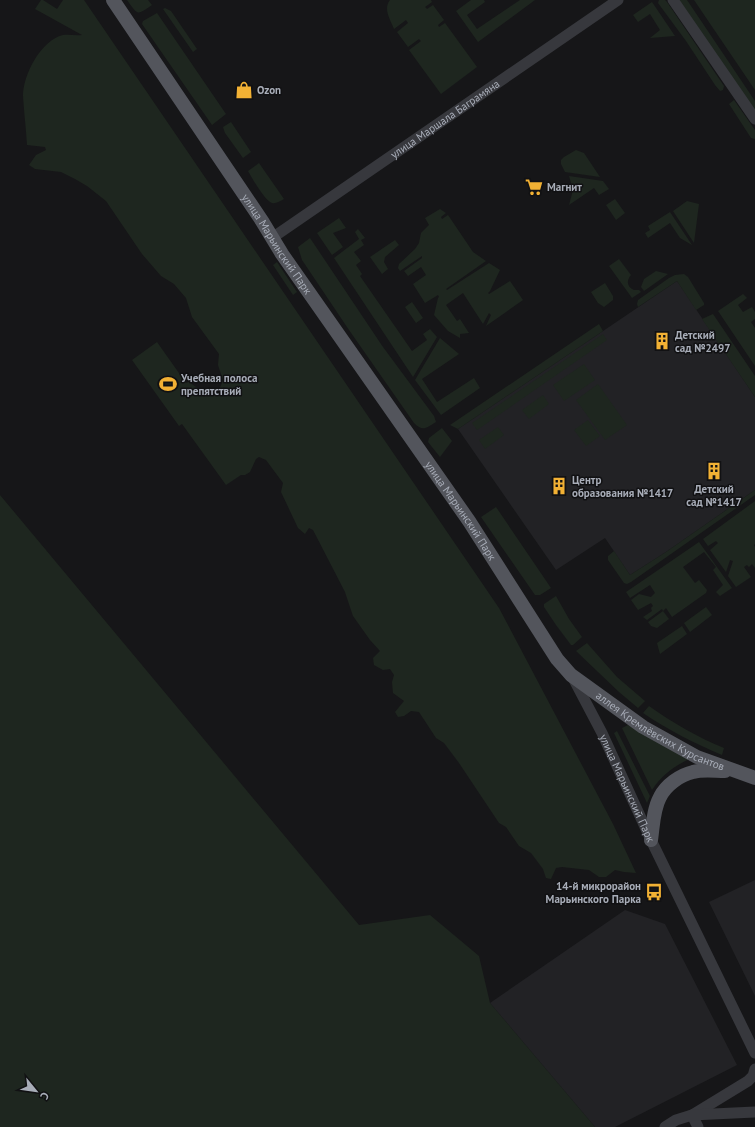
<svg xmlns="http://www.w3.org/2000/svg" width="755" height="1127" font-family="'PT Sans',sans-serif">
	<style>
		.built { fill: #222225 }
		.green { fill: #1e261f }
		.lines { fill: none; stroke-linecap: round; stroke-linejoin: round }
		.minor { stroke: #37383d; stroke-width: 11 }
		.major { stroke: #53555c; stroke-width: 14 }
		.labels { text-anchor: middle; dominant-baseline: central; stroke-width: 3; stroke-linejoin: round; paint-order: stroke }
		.poi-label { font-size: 11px; font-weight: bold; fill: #a8adb8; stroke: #111113; text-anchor: start }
		.street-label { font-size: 11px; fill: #a8adb8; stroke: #111113 }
	</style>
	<rect width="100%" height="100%" fill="#161618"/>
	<path class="built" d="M677,281L755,397V490L666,552L630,575L605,538L556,570L458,429Z
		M755,880V996L709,902Z
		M625,910L665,924L737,1065L615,1127H595L490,1003Z"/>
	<path class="green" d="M41,0H43L57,9L63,0H84L499,608L613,824L636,873L624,872L615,870L606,877H599L589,870L562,867L556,868L551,879L546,878L543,869L531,853L519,846L506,827L499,823L459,763L444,743L436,738L419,712L411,711L404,716L398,717L395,712L404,701L393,693L392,682L394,675L390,669L383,670L374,665L373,658L380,651L370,640L353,616L345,592L313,530L309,528L305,534L298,528L281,492L283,483L266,460L259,457L256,459L250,472L245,475H241L226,485L182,424L179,426L132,360L157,342L186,383L189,382L206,394L212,396L218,393L223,380L218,365L219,354L192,317L186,298L174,284L161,276L142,254L106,201L87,186L75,179L61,172L35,169L29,165L36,155L46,150L45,147L27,145C26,129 24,112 23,96C23,75 41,40 63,35C69,34 76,36 82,35L35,9Z
		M127,0H148L152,5C136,16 138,15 127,0Z
		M390,0H431L432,2L425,7L427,9L433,5L444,20L438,25L439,27L445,23L477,67L441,94L409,50L421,41L419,39L408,47L397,32L408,23L406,20L394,29C390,19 383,9 390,0Z
		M471,0H484L485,2L467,15L477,29L520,0H535L478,42L456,11Z
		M659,0H665L667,2L724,86L723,90L720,91L715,85L686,41L658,3Z
		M679,0H687L755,101V112Z
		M694,0H755V90Z
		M652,2L675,36L650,38L660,30L650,14L638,22L633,15Z
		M165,8L171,11L197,49L193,52L163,9Z
		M157,13L226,114L212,125L142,24L143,21Z
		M734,100L755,130V139L751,138L729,104Z
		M231,122L251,152L243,158L225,133L223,127Z
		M576,150L584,153L600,177L565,172L561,164V160L564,157Z
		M259,163L284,199C280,201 276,204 272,203C265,201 252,178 248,171Z
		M569,176L603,181L609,189L599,195L594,188L569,205L573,190Z
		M615,199L625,213L616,220L606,205Z
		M687,201L699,204L694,243L673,211Z
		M440,209L446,213L441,217L442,219L448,215L473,252L486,261L446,289L447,290L489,263L500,270L490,291L488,293L489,294L510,281L523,300L486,326L491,315L489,313L483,324L463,293L446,305L457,321L460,319L469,333L460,334V338L448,331L434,315L438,298L439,297L438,295L425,303L413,284L426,275L421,267L408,276L404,271L422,258V256L400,271L398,268L399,264L415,249L419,243L421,233L429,225L425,218Z
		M670,212L692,245L680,238L670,223L648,238L645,233L650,230L648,226Z
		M339,218L346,228L333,233L343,247L332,255L317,233Z
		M358,229L365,238L361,240L364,245L354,252L361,261L356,265L362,274L360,276L412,351L427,340L423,334L430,329L437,337L413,377L334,258L359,239L355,232Z
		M310,238L383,347L434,416L436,422C426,428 423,432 414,423L349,330L302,260L298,247Z
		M395,240L399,245L385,257L384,262L388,269L382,274L370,257Z
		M619,259L631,275C626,281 627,287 634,290H639L641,292L632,298L609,266Z
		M277,262L297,292L293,295L273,265Z
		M656,271L668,274L644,291L641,287L644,279Z
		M684,274L688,277L704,303V305L696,310L677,281L638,307L637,304L638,300L669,278L675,275Z
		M605,283L613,296V300L604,307L598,303L591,292Z
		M743,294L747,298L738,305L743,312L752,307L755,312V319L751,322L755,328V366L718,311Z
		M412,302L423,318L416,323L405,307Z
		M713,314L755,376V397L702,319Z
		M599,324L603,331L458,429L450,425Z
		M603,334L607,340L477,430L472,423Z
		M440,338L459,354L422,379L437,402L474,378L480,388L441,415L415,380Z
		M584,364L595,380L564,401L553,385Z
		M598,384L627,425L605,440L576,400Z
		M543,395L549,404L529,419L522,410Z
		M588,420L600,436L586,446L574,430Z
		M498,427L504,435L485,449L479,440Z
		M442,428L452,441L440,457L428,442L429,438Z
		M755,490V495L631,582L627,584L624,583L608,560V556L614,551L630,575L666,552Z
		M0,495L359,925L430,915L479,956L490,1003L595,1127H0Z
		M755,501V544L754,545L755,547V568L752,564L749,567L747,565L744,567L751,577L736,587L728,576L733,561L730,560L726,572L710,550L718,543L716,541L708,546L703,539Z
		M496,507L551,588L540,595H535L481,517Z
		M699,542L732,588L720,596L716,592L723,585L713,570L716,567L704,552L683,567L695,583L699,580L707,590L706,593L672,617L666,608L663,611L669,619L657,628L651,626L648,622L663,611L662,609L647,620L643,617L652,611L651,608L653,606L651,603L638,610L631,600L639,594L651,597L655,593L650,585L630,598L626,592Z
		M556,596L569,619L582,637L573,645H571L556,625L544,607V604Z
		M706,607L712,615L690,632L684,623Z
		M682,626L687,634L660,654L657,643Z
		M587,643L617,677L645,701L638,708L619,692L576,651Z
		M649,706C673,723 697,737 724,748L722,755C694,743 668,730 643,713Z
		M628,725L689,759C673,767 662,775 652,790L622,728Z
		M617,731L650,796L647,803L614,733Z"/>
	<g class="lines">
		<g class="minor">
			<path d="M673,0L755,119"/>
			<path id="s1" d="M272,238L618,0"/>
			<path id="s2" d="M572,676L602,733L651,840L755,1053"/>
			<path d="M694,1114L748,1081L753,1076L755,1069"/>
			<path d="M692,1115L698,1127"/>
			<path d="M665,1127L676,1120L692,1115L755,1112"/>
		</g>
		<g class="major">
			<path id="s3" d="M113,0L262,221L282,254L469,521L557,659L571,675L643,727L697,757L755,778"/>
			<path d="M651,840C653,827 653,810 660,797C666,785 680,775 693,772C703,769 715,771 725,771"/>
		</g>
	</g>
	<defs>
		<g id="shop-bare" transform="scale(1.38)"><path d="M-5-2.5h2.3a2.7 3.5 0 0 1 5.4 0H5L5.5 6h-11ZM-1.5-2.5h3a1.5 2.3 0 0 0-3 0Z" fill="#f2b134" stroke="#111113" stroke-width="2.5" paint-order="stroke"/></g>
		<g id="supermarket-bare" transform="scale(1.38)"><path d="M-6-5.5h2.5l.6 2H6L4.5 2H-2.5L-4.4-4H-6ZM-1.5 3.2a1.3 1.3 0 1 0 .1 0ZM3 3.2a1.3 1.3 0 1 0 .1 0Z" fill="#f2b134" stroke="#111113" stroke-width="2.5" paint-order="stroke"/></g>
		<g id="building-bare" transform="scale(1.38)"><path d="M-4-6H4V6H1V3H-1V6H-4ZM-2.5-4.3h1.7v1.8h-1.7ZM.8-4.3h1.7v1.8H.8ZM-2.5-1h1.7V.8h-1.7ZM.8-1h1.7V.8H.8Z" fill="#f2b134" stroke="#111113" stroke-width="2.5" paint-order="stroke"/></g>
		<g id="stadium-bare" transform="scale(1.38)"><path d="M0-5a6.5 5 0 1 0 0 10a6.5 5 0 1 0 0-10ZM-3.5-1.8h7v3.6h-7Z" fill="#f2b134" stroke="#111113" stroke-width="2.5" paint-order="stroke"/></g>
		<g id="bus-bare" transform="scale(1.38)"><path d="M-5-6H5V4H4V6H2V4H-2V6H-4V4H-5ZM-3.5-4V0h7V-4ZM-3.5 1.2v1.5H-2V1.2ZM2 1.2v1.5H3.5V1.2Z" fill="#f2b134" stroke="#111113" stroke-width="2.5" paint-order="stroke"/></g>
	</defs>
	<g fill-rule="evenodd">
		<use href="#shop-bare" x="244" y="90"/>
		<use href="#supermarket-bare" x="534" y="187"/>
		<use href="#building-bare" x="662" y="341"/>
		<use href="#stadium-bare" x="168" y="384"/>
		<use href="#building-bare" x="714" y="471"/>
		<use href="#building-bare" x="559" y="486"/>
		<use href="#bus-bare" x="654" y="892"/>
	</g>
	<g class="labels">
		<g class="poi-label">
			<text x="257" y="90">Ozon</text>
			<text x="547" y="187">Магнит</text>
			<text x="675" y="335">Детский<tspan x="675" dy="13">сад №2497</tspan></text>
			<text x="181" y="378">Учебная полоса<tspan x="181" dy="13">препятствий</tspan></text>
			<text x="572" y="480">Центр<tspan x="572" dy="13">образования №1417</tspan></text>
			<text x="714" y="489" text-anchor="middle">Детский<tspan x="714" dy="13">сад №1417</tspan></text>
			<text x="641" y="886" text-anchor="end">14-й микрорайон<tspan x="641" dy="13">Марьинского Парка</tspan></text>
		</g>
		<g class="street-label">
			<text stroke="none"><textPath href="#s1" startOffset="210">улица Маршала Баграмяна</textPath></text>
			<text stroke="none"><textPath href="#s3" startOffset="294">улица Марьинский Парк</textPath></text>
			<text stroke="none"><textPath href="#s3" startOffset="618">улица Марьинский Парк</textPath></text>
			<text stroke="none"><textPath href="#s3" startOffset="922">аллея Кремлёвских Курсантов</textPath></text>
			<text stroke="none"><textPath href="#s2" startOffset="125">улица Марьинский Парк</textPath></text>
		</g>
	</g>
	<g transform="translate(36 1091) rotate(119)" stroke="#111113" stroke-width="3" paint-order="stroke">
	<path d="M0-3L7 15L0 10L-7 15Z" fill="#a8adb8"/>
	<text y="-6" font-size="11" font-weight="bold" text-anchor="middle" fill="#a8adb8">С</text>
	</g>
</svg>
